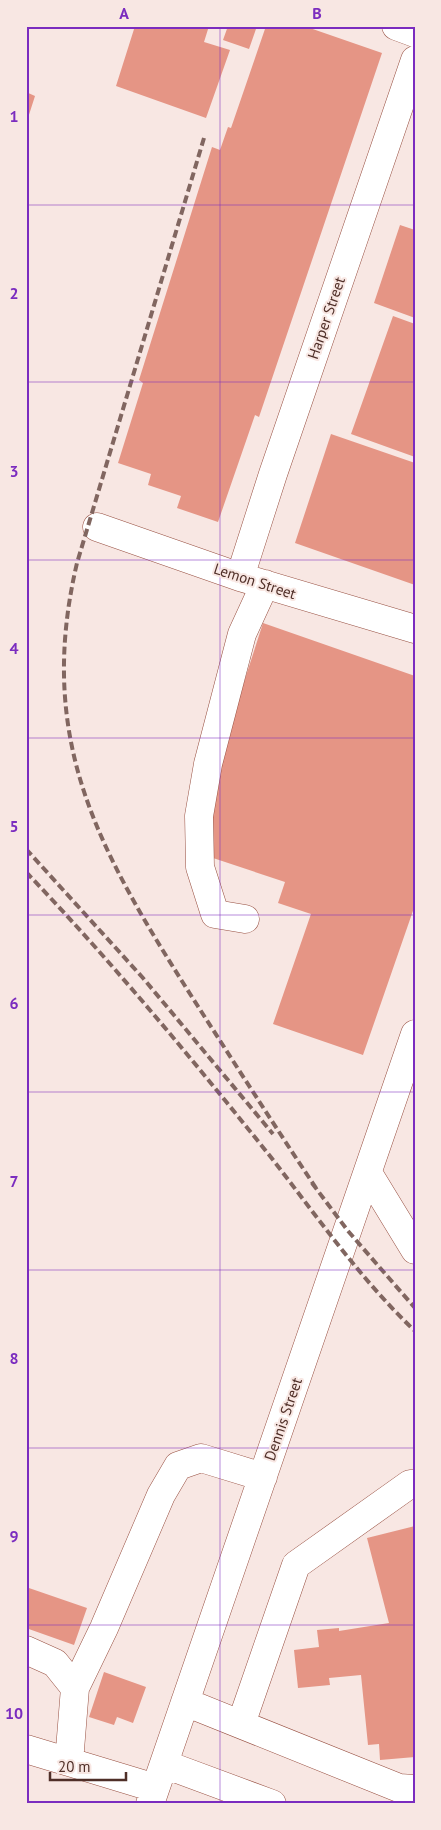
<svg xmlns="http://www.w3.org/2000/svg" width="441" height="1830" font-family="'PT Sans',sans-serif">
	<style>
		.building { fill: #e59585 }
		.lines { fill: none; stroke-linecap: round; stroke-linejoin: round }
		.minor-casing { stroke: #985042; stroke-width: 29 }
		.minor { stroke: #fff; stroke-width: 28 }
		.rail { stroke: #816660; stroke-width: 4; stroke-dasharray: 8 4; stroke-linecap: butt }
		.grid { fill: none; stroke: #7b2cbf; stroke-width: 1; stroke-opacity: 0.55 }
		.labels { text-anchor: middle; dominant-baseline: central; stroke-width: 4; stroke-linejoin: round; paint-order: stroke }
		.street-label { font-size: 15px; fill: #4f2f28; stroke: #f8e7e3 }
		.neatline { fill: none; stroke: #7b2cbf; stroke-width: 2 }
		.grid-label { font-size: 16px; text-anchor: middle; font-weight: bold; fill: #7b2cbf }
	</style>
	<rect width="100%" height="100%" fill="#f8e7e3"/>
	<path class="building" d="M135,26H209L204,42L230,50L206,118L116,86Z
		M228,26H257L249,49L223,40Z
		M266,26H304L382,53L259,417L255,415L218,522L177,508L181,496L148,485L151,474L118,463L143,383L139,380L212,147L220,150L228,127L231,128Z
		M26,92L35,96L27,121H26Z
		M400,225L415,230V318L374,303Z
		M393,316L415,324V457L351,434Z
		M331,434L415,463V585L295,543Z
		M263,623L415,676V905L363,1055L273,1024L311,914L278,903L285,882L210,857L214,787L227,735Z
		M415,1526V1757L380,1760L379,1744L368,1745L361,1675L329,1678L330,1685L298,1688L294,1650L319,1647L317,1630L339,1628V1631L389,1623L367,1538Z
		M26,1587L87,1608L74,1645L26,1628Z
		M104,1672L146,1687L133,1723L117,1717L114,1725L89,1717Z"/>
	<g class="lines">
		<g class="minor-casing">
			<path id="minor" d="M396,26L415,33
				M97,527L240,577L415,629
				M240,577L273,474L415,60
				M245,919L215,914L200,867L199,816L208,764L242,634L265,584
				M368,1173L415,1250
				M26,1650L55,1663L75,1688
				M185,1702L399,1788L415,1789
				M241,1724L296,1565L410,1484H415
				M26,1749L155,1788
				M69,1762L75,1688L104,1628L161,1495L178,1466L201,1458L263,1477
				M164,1764L272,1804
				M150,1804L415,1034"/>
		</g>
		<use href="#minor" class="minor"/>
		<path class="rail" d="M204,138L77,563C35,741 100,852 192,997C233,1061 274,1125 316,1188
			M26,849L143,978L273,1134
			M26,872C113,963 192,1059 270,1156C316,1215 360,1279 415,1331
			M312,1183L348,1231L415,1308"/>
	</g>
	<path class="grid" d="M220,26V1804M26,205H415M26,382H415M26,560H415M26,738H415M26,915H415M26,1092H415M26,1270H415M26,1448H415M26,1625H415"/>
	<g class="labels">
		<g class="street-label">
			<text transform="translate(326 318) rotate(-71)">Harper Street</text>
			<text transform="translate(255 581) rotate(18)">Lemon Street</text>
			<text transform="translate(283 1419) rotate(-71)">Dennis Street</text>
		</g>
	</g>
	<rect width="441" height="1830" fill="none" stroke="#f8e7e3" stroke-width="55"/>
	<path d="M50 1772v8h76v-8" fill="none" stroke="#4f2f28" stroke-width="2.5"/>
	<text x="58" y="1772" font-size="15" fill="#4f2f28" stroke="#f8e7e3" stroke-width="4" paint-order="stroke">20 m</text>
	<rect x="28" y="28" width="386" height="1774" class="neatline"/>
	<g class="grid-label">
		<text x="124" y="19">A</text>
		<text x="317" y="19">B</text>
		<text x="14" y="122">1</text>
		<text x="14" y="299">2</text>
		<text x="14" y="477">3</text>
		<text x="14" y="654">4</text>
		<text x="14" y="832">5</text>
		<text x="14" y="1009">6</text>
		<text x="14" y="1187">7</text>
		<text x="14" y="1364">8</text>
		<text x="14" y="1542">9</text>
		<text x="14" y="1719">10</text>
	</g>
</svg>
